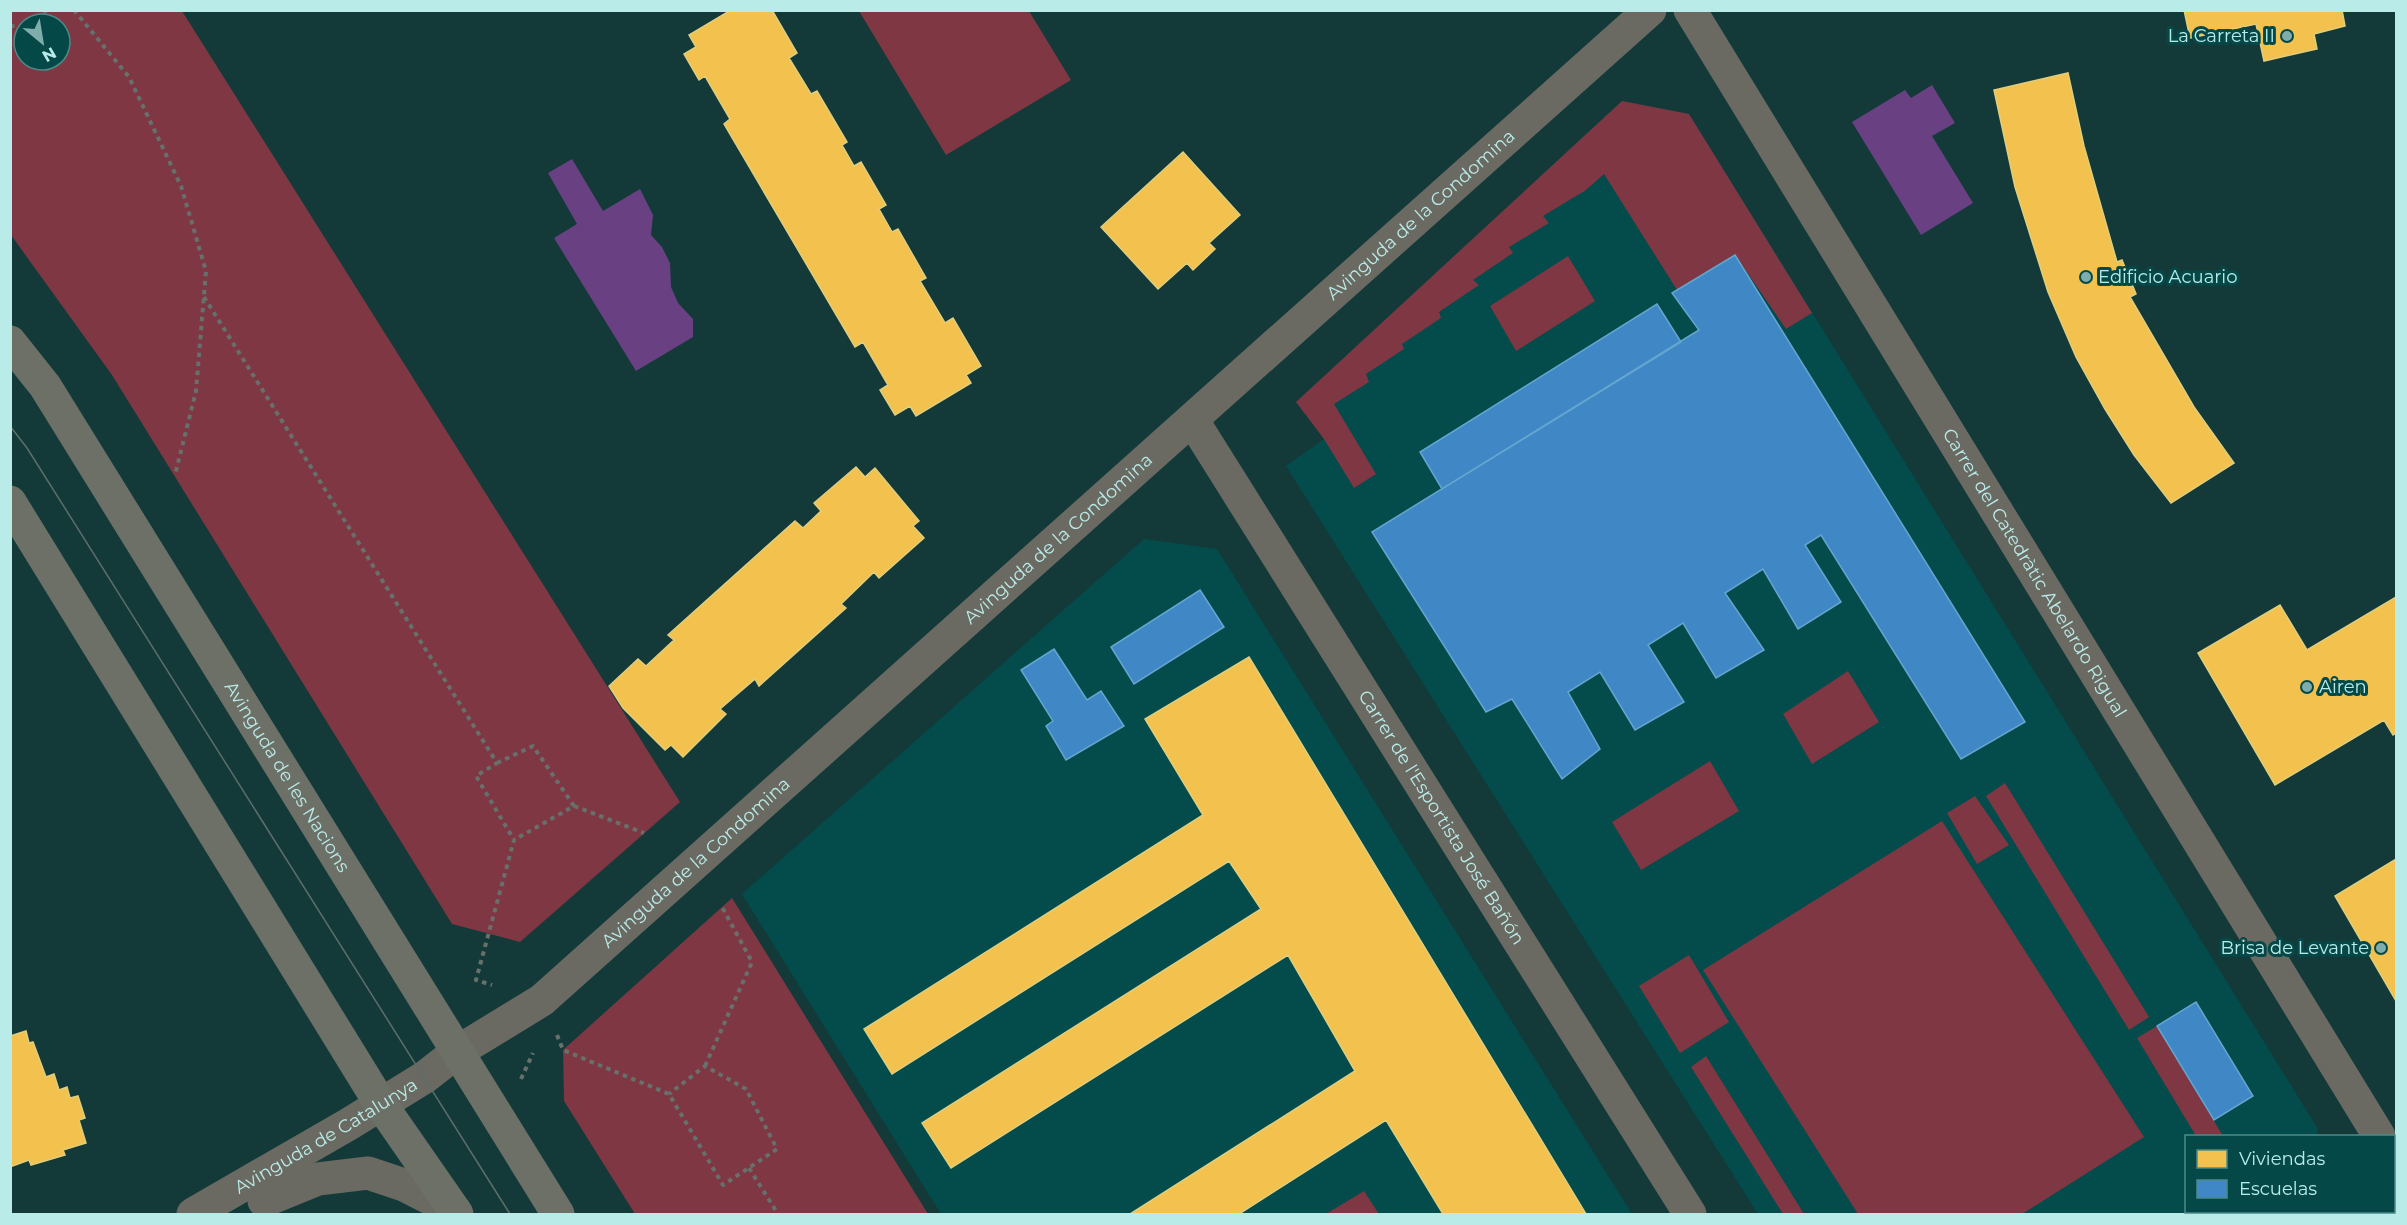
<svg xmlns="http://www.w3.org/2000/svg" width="2407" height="1225" font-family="Montserrat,sans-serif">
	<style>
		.built { fill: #034c4b }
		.green { fill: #7e3743; fill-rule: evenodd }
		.water { fill: #694182 }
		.homes { fill: #f2c14e; stroke: #e1ce7c; stroke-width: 1.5 }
		.schools { fill: #3f88c5; stroke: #64a6d0; stroke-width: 1.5 }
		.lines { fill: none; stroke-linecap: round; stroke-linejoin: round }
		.path { stroke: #67706b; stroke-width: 4; stroke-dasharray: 4.5 4.5; stroke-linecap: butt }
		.minor { stroke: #6a6a62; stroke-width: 33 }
		.major { stroke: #6c7067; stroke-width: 33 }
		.tram { stroke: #5d6e6a; stroke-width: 1.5 }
		.poi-dot { fill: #7fadab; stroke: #044948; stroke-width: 2 }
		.labels { text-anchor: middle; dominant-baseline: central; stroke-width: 6; stroke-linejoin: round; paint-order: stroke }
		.poi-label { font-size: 18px; fill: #b9ebe9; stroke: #044948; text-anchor: end }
		.street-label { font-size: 18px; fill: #b9ebe9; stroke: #044948 }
	</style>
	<rect width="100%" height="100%" fill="#133a39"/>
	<path class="built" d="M1622,101L1689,114L2318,1129L2316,1136H2186V1212H2266L2262,1214H1758L1286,466L1324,439L1296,402Z
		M1144,539L1217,549L1632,1214H941L742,894Z"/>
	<path class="green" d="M10,11H182L680,802L520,942L452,924L112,375L11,235ZM24,24H60V60H24Z
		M859,11H1029L1071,80L946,155Z
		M1622,101L1689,114L1812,313L1786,329L1735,255L1677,290L1604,174L1586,190L1543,216L1549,223L1509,247L1513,253L1473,280L1479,285L1439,312L1441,318L1402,344L1404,349L1366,374L1369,382L1334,404L1376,474L1354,488L1324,439L1296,402Z
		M1568,256L1595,301L1516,351L1490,306Z
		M1848,671L1879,722L1812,764L1783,714Z
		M1710,761L1739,811L1641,870L1612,822Z
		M2005,783L2149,1017L2129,1030L1986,796Z
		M1975,796L2009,845L1977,864L1947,813Z
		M1942,821L2144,1137L2022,1214H1858L1703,970Z
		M732,898L928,1214H635L564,1101L563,1050Z
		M1689,955L1729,1022L1680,1053L1639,986Z
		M2157,1026L2223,1136H2196L2137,1038Z
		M1706,1056L1804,1214H1783L1691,1067Z
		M1364,1191L1379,1214H1326Z"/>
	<path class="water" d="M1932,85L1955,123L1932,136L1973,203L1921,235L1852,122L1905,90L1911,98Z
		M572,159L603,211L640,189L653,215L651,235L662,247L670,263L671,287L678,303L693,319V337L636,371L554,238L577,224L548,173Z"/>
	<path class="homes" d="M731,10H772L797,53L789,58L811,94L817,91L847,142L842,145L854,166L861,162L886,205L879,209L892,232L898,229L926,278L920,281L945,323L953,318L981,366L966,375L971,383L916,416L910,406L895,415L880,390L888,385L863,342L855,347L724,124L730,119L705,76L699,80L684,54L696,47L689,35Z
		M2184,10H2342L2345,26L2314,34L2317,49L2264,61L2256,24L2190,38Z
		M2068,73L2084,146L2117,262L2122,260L2136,294L2130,297L2194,407L2234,463L2171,503L2134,455L2105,409L2076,357L2048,292L2015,187L1994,90Z
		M1183,152L1240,215L1209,243L1215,249L1193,270L1187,263L1158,289L1101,227Z
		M856,467L865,477L875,468L919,521L913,526L924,538L879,578L874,572L841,604L846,608L759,686L755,679L720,709L726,714L683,757L671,745L665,750L623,708L609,686L638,659L646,666L674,640L668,635L795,521L803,528L821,511L814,503Z
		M2396,597V733L2393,735L2384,720L2275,785L2198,653L2280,605L2307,650Z
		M1249,657L1586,1214H1443L1386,1120L1239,1214H1130L1355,1071L1288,955L951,1168L922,1123L1261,909L1229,861L892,1074L864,1029L1203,815L1145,719Z
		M2396,859V1001L2335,896Z
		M26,1031L29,1043L33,1042L46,1077L54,1074L59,1090L67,1087L70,1098L78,1096L85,1118L79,1120L86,1143L63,1150L65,1155L31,1165L29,1160L10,1167V1036Z"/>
	<path class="schools" d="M1735,255L2025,722L1961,759L1821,535L1805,545L1841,602L1798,629L1763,569L1725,593L1764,650L1716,678L1683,623L1648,645L1684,702L1635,730L1600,672L1568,692L1600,749L1562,779L1512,699L1486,712L1372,532L1699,330L1672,293Z
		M1657,304L1681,342L1442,489L1420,452Z
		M1200,590L1224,627L1134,684L1111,647Z
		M1054,649L1087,700L1101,691L1124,726L1066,760L1046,726L1053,721L1021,670Z
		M2196,1002L2253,1096L2214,1120L2157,1026Z"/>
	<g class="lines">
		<path class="path" d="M74,10L129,77L181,186L206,271L196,391L175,475
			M29,24L47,10
			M10,26H24
			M204,297L497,763L476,776L514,840L476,980L492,985
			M497,763L533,746L574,806L514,840
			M574,806L644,833
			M557,1035L563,1050L669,1094L723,1185L777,1149L746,1089L705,1066L669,1094
			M705,1066L752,962L722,907
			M521,1079L533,1053
			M749,1168L778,1214"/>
		<g class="minor">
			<path id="s1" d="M1690,10L2379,1136"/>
			<path id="s2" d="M1193,421L1690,1214"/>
			<path d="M2394,1160L2396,1165"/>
			<path d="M264,1201L318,1179L368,1173L404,1185L455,1211"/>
			<path id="s3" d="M193,1214L349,1124L425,1077L457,1052L542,1000L1650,10"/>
			<path d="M2352,1214L2357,1212"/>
		</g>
		<g class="major">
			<path id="s4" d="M10,342L45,386L558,1214"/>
			<path d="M10,502L380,1103L457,1214"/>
		</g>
		<path class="tram" d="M10,426L27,448L510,1214"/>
	</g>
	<g class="poi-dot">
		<circle cx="2287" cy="36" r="6"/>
		<circle cx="2086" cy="277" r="6"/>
		<circle cx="2307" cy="687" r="6"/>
		<circle cx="2381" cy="948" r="6"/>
	</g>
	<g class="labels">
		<g class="poi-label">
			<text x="2275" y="36">La Carreta II</text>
			<text x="2098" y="277" text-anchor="start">Edificio Acuario</text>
			<text x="2319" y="687" text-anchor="start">Airen</text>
			<text x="2369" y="948">Brisa de Levante</text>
		</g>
		<g class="street-label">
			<text stroke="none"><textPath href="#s3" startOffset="1588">Avinguda de la Condomina</textPath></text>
			<text stroke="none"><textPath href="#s3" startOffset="1102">Avinguda de la Condomina</textPath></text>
			<text stroke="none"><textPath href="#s1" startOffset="660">Carrer del Catedràtic Abelardo Rigual</textPath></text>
			<text stroke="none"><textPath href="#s4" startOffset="516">Avinguda de les Nacions</textPath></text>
			<text stroke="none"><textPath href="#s2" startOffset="468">Carrer de l'Esportista José Bañón</textPath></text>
			<text stroke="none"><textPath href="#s3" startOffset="616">Avinguda de la Condomina</textPath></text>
			<text stroke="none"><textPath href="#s3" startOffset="154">Avinguda de Catalunya</textPath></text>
		</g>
	</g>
	<rect width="2407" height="1225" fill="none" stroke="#b9ebe9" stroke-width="24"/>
	<rect x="2185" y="1135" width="210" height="78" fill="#044948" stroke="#4c8a88" stroke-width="1.5"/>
	<rect x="2197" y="1150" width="30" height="18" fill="#f2c14e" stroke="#4c8a88" stroke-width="1.5"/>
	<text x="2239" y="1165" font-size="18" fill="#b9ebe9">Viviendas</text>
	<rect x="2197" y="1180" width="30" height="18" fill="#3f88c5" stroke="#4c8a88" stroke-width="1.5"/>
	<text x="2239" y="1195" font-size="18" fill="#b9ebe9">Escuelas</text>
	<g transform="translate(42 42) rotate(150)"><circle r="28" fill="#044948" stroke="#4c8a88" stroke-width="1.5"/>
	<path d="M0-4.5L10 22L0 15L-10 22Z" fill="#7fadab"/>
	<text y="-9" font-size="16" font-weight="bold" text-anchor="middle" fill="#b9ebe9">N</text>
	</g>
</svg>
